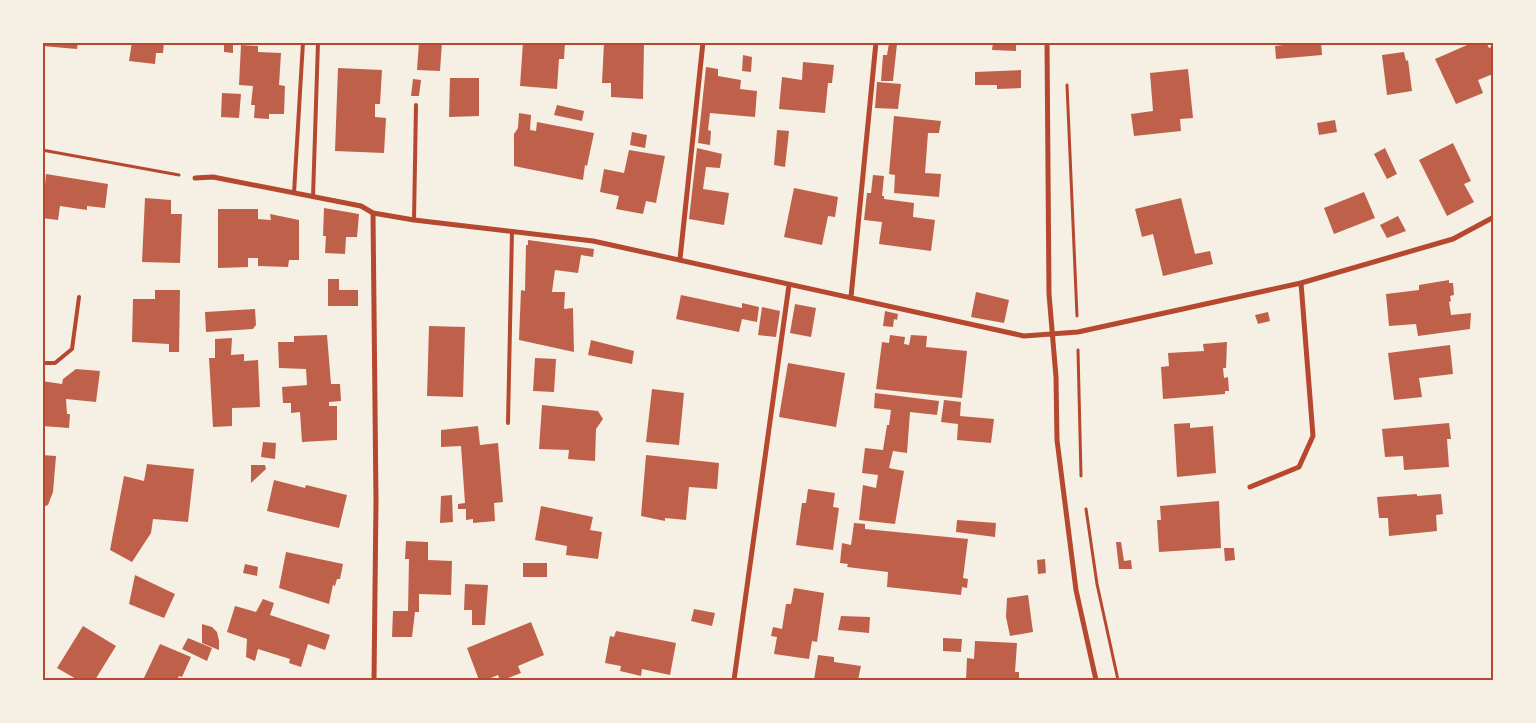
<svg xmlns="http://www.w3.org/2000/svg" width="1536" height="723" font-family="Lato,sans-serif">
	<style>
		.building { fill: #bf614a }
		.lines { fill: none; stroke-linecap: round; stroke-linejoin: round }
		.path { stroke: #b5482f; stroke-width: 3 }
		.service { stroke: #b5482f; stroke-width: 4 }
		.minor { stroke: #b5482f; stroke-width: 5 }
		.neatline { fill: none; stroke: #b5482f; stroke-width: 2 }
	</style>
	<rect width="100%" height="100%" fill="#f6efe4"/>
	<path class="building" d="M42,42L69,44V42H78L77,49L42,46Z
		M132,42H164L163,53H156L155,64L129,61Z
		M224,42H233V53L224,52Z
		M419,42H442L440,71L417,70Z
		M523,42H565L564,59H559L557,89L520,86Z
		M604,42H644L643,99L611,97V83H602Z
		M993,42H1016V51L992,50Z
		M1309,42H1321L1322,55L1276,59L1275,46Z
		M1474,42H1486L1489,48L1494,46V69L1491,70L1493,74L1478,80L1483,93L1456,104L1435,59Z
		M889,43L897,44L893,81H881L883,55H887Z
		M241,45L258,46V52L281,53L279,85L285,86L284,114H269V119L254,118L255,105H251L253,86L239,85Z
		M1404,52L1406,61L1408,60L1412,91L1387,95L1382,55Z
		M743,55L752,57L751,72L742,71Z
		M803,62L834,65L832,83H828L825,113L779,109L782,77L802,80Z
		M706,67L718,69V76L741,80L740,89L757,91L755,117L710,113L708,130L711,131L710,145L698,143Z
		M338,68L382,70L380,104H375V117L386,118L384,153L335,151Z
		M1188,69L1193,118L1180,119L1181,131L1134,136L1131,114L1153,111L1150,73Z
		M1021,70V88L997,89V85H975V72Z
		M450,78H479V116L449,117Z
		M413,79L421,80L419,96H411Z
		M877,82L901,84L898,109L875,108Z
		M222,93L241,94L239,118L221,117Z
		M557,105L584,111L582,121L554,115Z
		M519,113L531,115L530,130L536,131L537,122L594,133L587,166L585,165L583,180L514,166V134L518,128Z
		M894,116L941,121L939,133H928L925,173L941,174L939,197L894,193L895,175L889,174Z
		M1335,120L1337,132L1319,135L1317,123Z
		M777,130L789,131L785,167L774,165Z
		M632,132L647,135L645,148L630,145Z
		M1453,143L1471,181L1464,184L1474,202L1447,216L1419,160Z
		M697,148L722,154L720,168L706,167L703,189L729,193L724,225L689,219Z
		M1385,148L1397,174L1387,179L1374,154Z
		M629,150L665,156L656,203L646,201L643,214L616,209L619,196L600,192L604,169L624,173Z
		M46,174L108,184L105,208L87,206V210L60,206L58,220L42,218Z
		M873,175L884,176L882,196H884V199L914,203L913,217L935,220L931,251L879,244L882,222L864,220L867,193H871Z
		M794,188L838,197L835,217L828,216L822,245L784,237Z
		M1364,192L1375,218L1334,234L1324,208Z
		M145,198L171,200V214H182L180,263L142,262Z
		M1181,198L1195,254L1210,251L1213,264L1163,276L1153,234L1142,237L1135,209Z
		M324,208L359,214L357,237H346L345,254L325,253L326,236H323Z
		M218,209H258V219L271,220L270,214L299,220V260H289L288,267L258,266V258H248V267L218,268Z
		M1398,216L1406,231L1387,238L1380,225Z
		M528,240L594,249L593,257L581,255L578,273L555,270L552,292H565L564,309L573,308L574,352L519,340L521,290L525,291L526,245H528Z
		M328,279H339V290H358V306H328Z
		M1449,280V283H1453L1454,295L1450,296L1451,301L1449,302L1451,315L1471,313L1470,329L1418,336L1416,324L1389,326L1386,294L1419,290V285Z
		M155,290H180L179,352H169V344L132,342L133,299H155Z
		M976,292L1009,300L1004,323L971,317Z
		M681,295L742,308V303L759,307L757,322L742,319L739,332L676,319Z
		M795,304L816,308L811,337L790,333Z
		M762,307L780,311L776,337L758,335Z
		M255,309L256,325L253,329L206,332L205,312Z
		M885,311L898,314L897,320L894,319L893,327L883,326Z
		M1268,312L1270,321L1258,324L1255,315Z
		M429,326L465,327L463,397L427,396Z
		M327,335L331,384H340L341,401L329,402V406H337V440L302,442L300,412L291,413V403H283L282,387L307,385L306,369L279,368L278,342H294V336Z
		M890,335L905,337L904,344L909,345L911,335L927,336L926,347L967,351L962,398L876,389L882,342L889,343Z
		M232,338L231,355L244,354V361L258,360L260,407L232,408V426L213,427L209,358H215V339Z
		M591,340L634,351L632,364L588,355Z
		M1227,342L1226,368H1223L1224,378L1228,377L1229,391H1225V394L1163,399L1161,367L1169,366L1168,353L1204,351L1203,344Z
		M1450,345L1453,374L1419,378L1422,397L1394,400L1388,353Z
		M535,358L556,359L554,392L533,391Z
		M788,363L845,373L836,427L779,417Z
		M76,369L100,371L96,402L66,399L67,414H70L69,428L42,426V381L62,384L63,379Z
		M652,389L684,393L679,445L646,442Z
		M875,393L939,401L937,415L910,412L907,453L893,451L889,468L904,471L895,524L859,520L863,485L876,488L878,475L862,473L865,448L883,450L887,425H889L891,410L874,408Z
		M944,400L961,402L960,416L994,419L991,443L957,440L958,424L941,422Z
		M542,405L598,411L603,419L596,429L595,461L568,459L569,450L539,449Z
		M1190,423V428L1213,426L1216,473L1177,477L1174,424Z
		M1449,423L1451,439H1447L1449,467L1404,470L1403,456L1385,457L1382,429Z
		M478,426L480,445L498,443L503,502L494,503L495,521L473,523V519L466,520V509H458V504L465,503L461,446L441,447V430Z
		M263,442L276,443L275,459L261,457Z
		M42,455L56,456L53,492L48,505L42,507Z
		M646,455L719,463L717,489L689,487L686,520L665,518V521L641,516Z
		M147,464L194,469L188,522L153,519L151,533L132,562L110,550L124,476L144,481Z
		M251,465H265L266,469L251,483Z
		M274,480L305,488L306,485L347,495L339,528L267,511Z
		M808,489L835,493L833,507L839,508L833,550L796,545L802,503H806Z
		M1417,494V496L1441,494L1443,514L1436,515L1437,531L1389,536L1388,518H1379L1377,497Z
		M452,495L453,522L440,523L441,496Z
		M1219,501L1221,548L1159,552L1157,520H1161L1160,506Z
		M541,506L593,517L590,530L602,532L598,559L566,555L567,546L535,540Z
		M957,520L996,523L995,537L956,532Z
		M854,523L865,524V529L968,539L963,578L968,579L967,588L962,587L961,595L887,587L888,572L847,567L848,564L840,563L842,543L851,545Z
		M406,541L428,542V560L452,561L451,595L419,594V612H415L412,637H392L393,611H408L409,559H405Z
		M1116,542H1121L1124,561L1131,560L1132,569H1119Z
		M1224,548H1234L1235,560L1225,561Z
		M286,552L343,564L340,579H337L335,586L333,585L329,604L279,588Z
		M1045,559L1046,573L1038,574L1037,560Z
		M523,563H547V577H523Z
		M245,564L258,567L257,576L243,573Z
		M135,575L175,594L164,618L129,604Z
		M465,584L488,585L485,625H472V610H464Z
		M794,588L824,593L817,642L812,641L809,659L774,654L777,637L771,636L773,627L782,629L786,604H791Z
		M1028,595L1033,632L1010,636L1006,617L1007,598Z
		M263,599L274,603L270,615L330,635L325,650L308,644L301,667L289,663L290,659L258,649L255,661L246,657L247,639L227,632L235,606L256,612Z
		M694,609L715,613L712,626L691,621Z
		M841,616L870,617L869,633L838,630Z
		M531,622L544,655L518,666L521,673L503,680H500L498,675L486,680H479L467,648Z
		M202,624L212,627L217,632L219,641V650L202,643Z
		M83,626L116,646L95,680H78L57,668Z
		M616,631L676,643L670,675L642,669L641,676L620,671L621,666L605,663L610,636L614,637Z
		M188,638L212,648L207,661L182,649Z
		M943,638L962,639L961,652L943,651Z
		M975,641L1017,643L1015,672H1019V680H966L967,658L974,659Z
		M160,644L191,657L182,677L179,676L177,680H143Z
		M818,655L834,657V662L861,666L858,680H814Z"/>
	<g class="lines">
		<path class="path" d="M1067,85L1077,316
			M42,150L179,175
			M1078,350L1081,476
			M1086,509L1097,584L1118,680"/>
		<path class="service" d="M294,193L303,42
			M313,197L318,42
			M414,220L416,105
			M42,363H55L72,349L79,297
			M508,423L512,231"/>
		<path class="minor" d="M1047,42L1049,294L1056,377L1057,440L1076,590L1096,680
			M195,178L213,177L361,206L373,213L414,220L593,241L1024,336L1078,332L1301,283L1453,239L1494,217
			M373,213L376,501L374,680
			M680,259L703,42
			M851,297L876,42
			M1250,487L1299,467L1313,436L1301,283
			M734,680L789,285"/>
	</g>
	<rect width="1536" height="723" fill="none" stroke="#f6efe4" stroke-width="88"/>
	<rect x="44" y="44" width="1448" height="635" class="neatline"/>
</svg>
